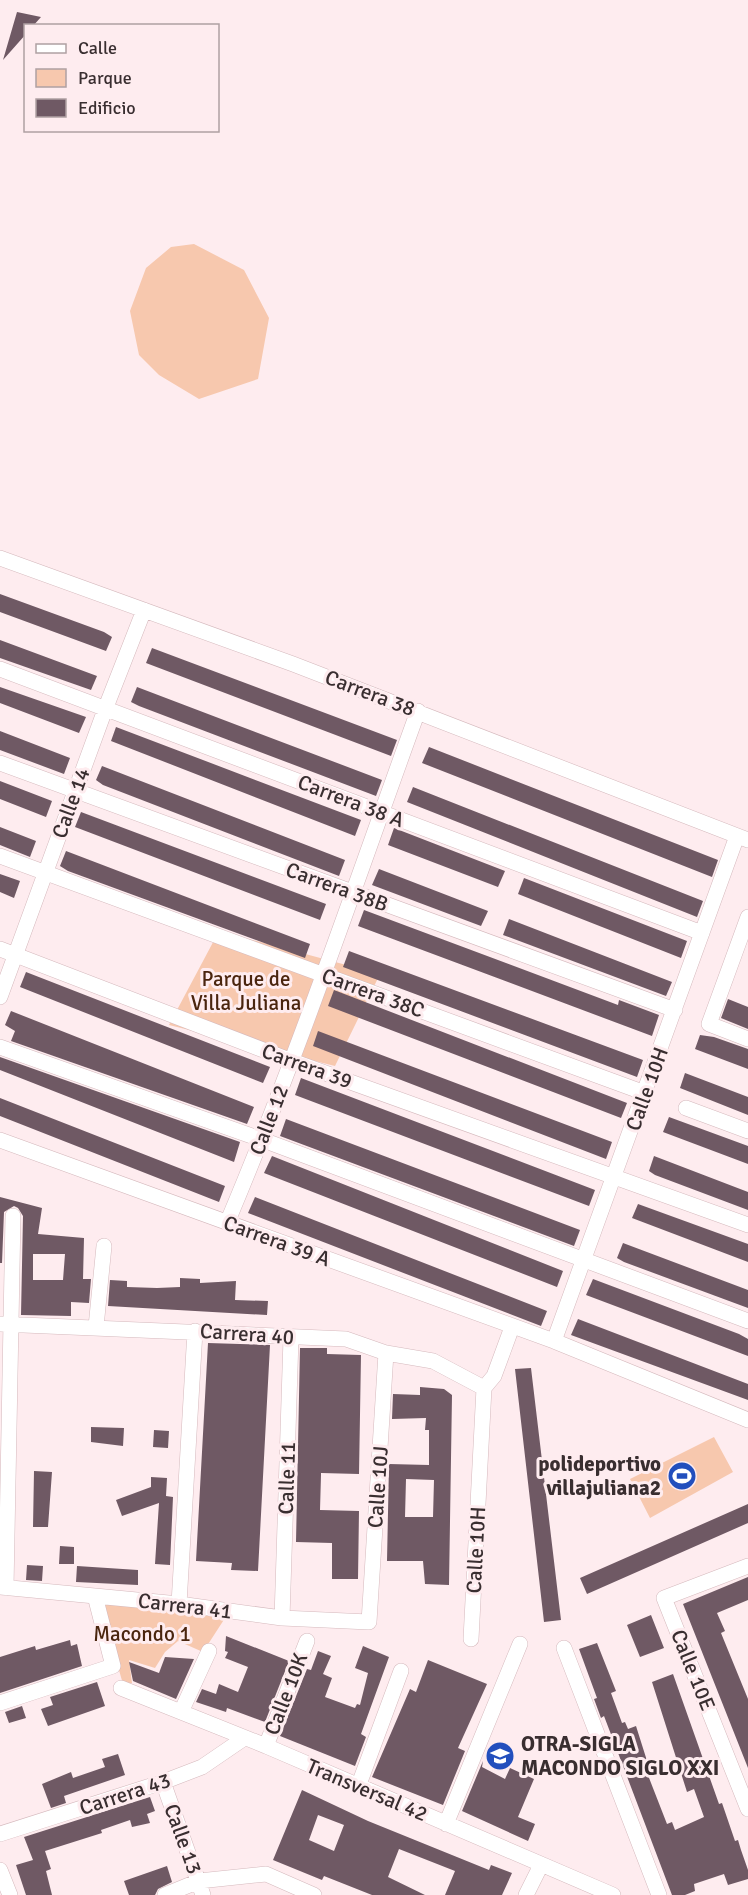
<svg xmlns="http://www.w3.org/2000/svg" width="748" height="1895" font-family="Signika,sans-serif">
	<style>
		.green { fill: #f7c8ae }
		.building { fill: #6f5964; fill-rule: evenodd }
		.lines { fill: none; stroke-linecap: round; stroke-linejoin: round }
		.minor-casing { stroke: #d5b9bd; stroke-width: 16 }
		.minor { stroke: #fff; stroke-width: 15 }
		.labels { text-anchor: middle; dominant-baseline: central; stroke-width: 6; stroke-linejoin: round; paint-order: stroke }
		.street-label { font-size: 21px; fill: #392e30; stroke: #feecef }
		.park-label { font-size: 21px; fill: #4a250e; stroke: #feecef }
		.poi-label { font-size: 21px; font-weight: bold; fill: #392e30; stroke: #feecef; text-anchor: end }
	</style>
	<rect width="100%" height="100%" fill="#feecef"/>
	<path class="green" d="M194,244L244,270L269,318L258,379L199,399L159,375L139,355L130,311L146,268L171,247Z
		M219,931L380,974L335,1066L169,1025Z
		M714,1437L733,1472L650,1518L630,1479Z
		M99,1601L227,1615L203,1652L178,1641L165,1652L155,1668L129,1660L132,1683L123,1684Z"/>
	<path class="building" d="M17,12L41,17L33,26H26V34L3,60Z
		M0,594L104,632L112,637L106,651L0,612Z
		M0,640L97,676L91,690L0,658Z
		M152,648L397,740L391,756L146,663Z
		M0,687L86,717L79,733L0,703Z
		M137,687L382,780L376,796L139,706L131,702Z
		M116,727L361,820L355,836L111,741Z
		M0,731L70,758L64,774L0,750Z
		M429,747L718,860L712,877L422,763Z
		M102,766L345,860L339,876L103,785L96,780Z
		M0,781L52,801L46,817L0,799Z
		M413,787L703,901L697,917L407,802Z
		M81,812L326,904L320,920L75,827Z
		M0,827L36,841L30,857L0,845Z
		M394,828L505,871L498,887L388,845Z
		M66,851L310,944L305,958L68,871L60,866Z
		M379,869L488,911L481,926L372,885Z
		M0,874L20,881L14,898L0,892Z
		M524,878L687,941L681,958L518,894Z
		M364,910L618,1005L619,1000L659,1015L652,1036L358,926Z
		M509,919L672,982L666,996L503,935Z
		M349,951L643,1060L637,1077L343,967Z
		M26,972L270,1067L263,1083L20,987Z
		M334,990L627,1103L621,1118L328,1006Z
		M728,999L748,1007V1029L721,1018Z
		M11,1011L254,1107L247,1124L11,1041L15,1031L5,1025Z
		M318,1031L612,1142L606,1159L313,1046Z
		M700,1035L714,1037L748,1049V1069L695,1049Z
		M0,1057L240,1142L234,1162L0,1070Z
		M685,1073L748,1097V1115L680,1088Z
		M301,1078L595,1190L589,1206L295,1095Z
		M0,1098L225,1186L219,1202L0,1116Z
		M669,1117L748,1146V1164L663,1132Z
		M286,1119L580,1230L574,1246L280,1136Z
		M272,1156L563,1271L557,1287L264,1173Z
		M654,1156L748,1192V1210L655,1175L649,1171Z
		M0,1197L42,1208L38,1234L84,1238L83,1279H91L89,1303L71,1302V1316L21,1315L23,1216L18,1208L14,1206L4,1212L2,1263H0ZM33,1254H65L63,1280H33Z
		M255,1197L547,1311L541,1326L248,1213Z
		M638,1204L748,1244V1262L632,1218Z
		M623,1243L748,1290V1308L624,1262L617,1258Z
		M180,1278L200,1279V1283L236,1281L235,1300L268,1301L267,1315L108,1306L110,1280L127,1281V1287L157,1288L180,1287Z
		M593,1279L739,1334L748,1339V1356L586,1295Z
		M578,1319L748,1384V1400L571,1335Z
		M208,1343L270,1345L258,1571L231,1570L232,1563L196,1561Z
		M300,1348H327V1354L361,1355L359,1474L321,1473V1475L320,1510L359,1511L358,1579H332V1543L296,1542Z
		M531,1368L561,1620L544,1622L515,1369Z
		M420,1387L444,1389L452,1395L449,1585L425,1584L423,1561H387L389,1464L429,1465V1430H425L426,1418L392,1419L393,1394L420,1395ZM406,1479L434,1480L433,1517H405Z
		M91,1427L124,1428L123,1446L91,1442Z
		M154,1430L169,1431L168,1448L153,1447Z
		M34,1471L52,1472L48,1527H33Z
		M151,1477L167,1478L166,1496L173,1497L170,1565L155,1564L159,1503L122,1516L116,1500L151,1487Z
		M748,1504V1523L587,1594L580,1578Z
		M60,1546L74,1547V1564H59Z
		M27,1565L43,1566L42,1581L26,1580Z
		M77,1566L138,1570V1585L76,1582Z
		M748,1577V1600L717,1613L725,1631L721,1633L748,1699V1768L683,1604Z
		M651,1615L664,1648L640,1657L627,1625Z
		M226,1636L289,1661L265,1722L227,1708L226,1712L196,1702L202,1689L216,1694L219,1684L238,1692L248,1667L225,1658L228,1652L225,1651Z
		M70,1640L71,1646L77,1644L82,1666L0,1693V1657L35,1646L36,1650Z
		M597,1643L616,1691L611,1693L622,1723L625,1722L628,1729L636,1726L648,1764L644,1765L667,1824L672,1822L675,1830L704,1817L694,1789L687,1792L652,1682L673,1674L719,1804L722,1803L735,1841L738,1840L741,1850L748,1870V1879L728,1885L724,1874L694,1884L695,1891L685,1895H672L604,1716L601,1718L594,1699L597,1698L579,1649Z
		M363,1646L389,1657L361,1734L366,1737L355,1766L280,1736L307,1669L311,1670L318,1651L331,1656L323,1674L332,1678L325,1697L355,1708L357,1704L360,1705L368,1673L355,1668Z
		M165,1657L194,1659L176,1699L133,1681L129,1662L159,1673Z
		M428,1660L487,1684L458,1748L465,1751L443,1805L372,1777L410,1689L416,1692Z
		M97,1682L105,1706L48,1726L41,1709L53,1705L50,1697Z
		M22,1706L26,1718L9,1723L5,1712Z
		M118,1754L125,1775L64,1796L66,1803L51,1808L42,1784L71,1772L73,1778L105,1767L102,1759Z
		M483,1761L482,1767L505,1779L510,1768L534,1779L518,1817L535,1824L528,1841L462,1811Z
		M302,1790L368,1821L489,1870L491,1865L512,1873L502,1895H445L455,1871L399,1849L388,1877L425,1895H372L324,1876L322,1880L273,1860ZM318,1815L344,1825L334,1851L309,1840Z
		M150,1797L155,1811L147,1814L150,1823L132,1827L130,1820L101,1830L102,1833L45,1851L51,1869L46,1871L52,1895H26L16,1865L33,1860L24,1837Z
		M167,1866L172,1882L158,1889L155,1895H129L124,1881Z"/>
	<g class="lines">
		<g class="minor-casing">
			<path id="minor" d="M0,558L293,664L748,840
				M0,669L702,933
				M0,763L675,1010
				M0,856L645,1093
				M748,917L709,1024L748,1039
				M0,949L292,1061L748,1225
				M0,997L106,707L144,610
				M0,1047L263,1140L748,1321
				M686,1108L748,1131
				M0,1140L554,1341L748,1420
				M227,1223C298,1055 356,882 418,711
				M0,1324L346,1339L386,1353L433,1361L484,1388
				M96,1327L104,1246
				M554,1341L737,836
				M484,1388L494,1376L512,1327
				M748,1566L664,1598L748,1809
				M0,1587L179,1604L282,1618L369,1622L386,1353
				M6,1588L13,1216
				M179,1604L195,1331
				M282,1618L291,1338
				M471,1639L484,1388
				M564,1648L659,1895
				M121,1688L266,1746L613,1895
				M0,1703L113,1666L95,1596
				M181,1712L209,1651
				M266,1746L307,1641
				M163,1782L203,1895
				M358,1787L401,1671
				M446,1824L520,1644
				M0,1834L163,1782L202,1767L243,1739
				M0,1870L10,1895
				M165,1895L199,1881L266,1874L314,1895
				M526,1895L541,1865"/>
		</g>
		<use href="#minor" class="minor"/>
	</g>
	<defs>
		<g id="stadium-disc" transform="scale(1.5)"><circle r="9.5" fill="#224fbd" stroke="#feecef"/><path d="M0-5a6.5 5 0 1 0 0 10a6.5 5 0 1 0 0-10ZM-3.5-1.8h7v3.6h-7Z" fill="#fff"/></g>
		<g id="school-disc" transform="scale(1.5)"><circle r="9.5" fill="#224fbd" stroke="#feecef"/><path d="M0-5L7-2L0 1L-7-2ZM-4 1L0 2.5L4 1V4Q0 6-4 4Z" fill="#fff"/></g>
	</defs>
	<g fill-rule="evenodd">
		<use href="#stadium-disc" x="682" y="1476"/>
		<use href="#school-disc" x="500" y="1756"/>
	</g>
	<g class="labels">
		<g class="street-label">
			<text transform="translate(370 693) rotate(21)">Carrera 38</text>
			<text transform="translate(351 801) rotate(21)">Carrera 38 A</text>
			<text transform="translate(71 803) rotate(-70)">Calle 14</text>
			<text transform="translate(337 887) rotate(20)">Carrera 38B</text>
			<text transform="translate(373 993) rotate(20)">Carrera 38C</text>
			<text transform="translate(307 1066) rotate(20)">Carrera 39</text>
			<text transform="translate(647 1089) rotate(-70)">Calle 10H</text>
			<text transform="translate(269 1120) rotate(-69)">Calle 12</text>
			<text transform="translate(277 1241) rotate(20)">Carrera 39 A</text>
			<text transform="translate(247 1334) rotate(4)">Carrera 40</text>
			<text transform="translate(287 1478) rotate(-88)">Calle 11</text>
			<text transform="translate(378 1487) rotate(-86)">Calle 10J</text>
			<text transform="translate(476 1550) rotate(-87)">Calle 10H</text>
			<text transform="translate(185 1606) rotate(7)">Carrera 41</text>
			<text transform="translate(693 1670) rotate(68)">Calle 10E</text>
			<text transform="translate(286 1694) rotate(-69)">Calle 10K</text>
			<text transform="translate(367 1790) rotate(23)">Transversal 42</text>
			<text transform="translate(125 1794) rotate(-18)">Carrera 43</text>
			<text transform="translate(183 1839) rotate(70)">Calle 13</text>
		</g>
		<g class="park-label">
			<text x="246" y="979">Parque de<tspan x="246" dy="24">Villa Juliana</tspan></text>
			<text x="142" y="1634">Macondo 1</text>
		</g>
		<g class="poi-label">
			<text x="661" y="1464">polideportivo<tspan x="661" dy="24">villajuliana2</tspan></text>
			<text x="521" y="1744" text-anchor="start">OTRA-SIGLA<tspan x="521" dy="24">MACONDO SIGLO XXI</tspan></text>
		</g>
	</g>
	<rect x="24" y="24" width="195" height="108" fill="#feecef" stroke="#afa0a3" stroke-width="1.5"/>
	<rect x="36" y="44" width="30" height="9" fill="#ffffff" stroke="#afa0a3" stroke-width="1.5"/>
	<text x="78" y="54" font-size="18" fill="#392e30">Calle</text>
	<rect x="36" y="69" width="30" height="18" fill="#f7c8ae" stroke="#afa0a3" stroke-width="1.5"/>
	<text x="78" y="84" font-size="18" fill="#392e30">Parque</text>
	<rect x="36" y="99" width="30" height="18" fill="#6f5964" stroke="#afa0a3" stroke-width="1.5"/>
	<text x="78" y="114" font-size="18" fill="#392e30">Edificio</text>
</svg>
